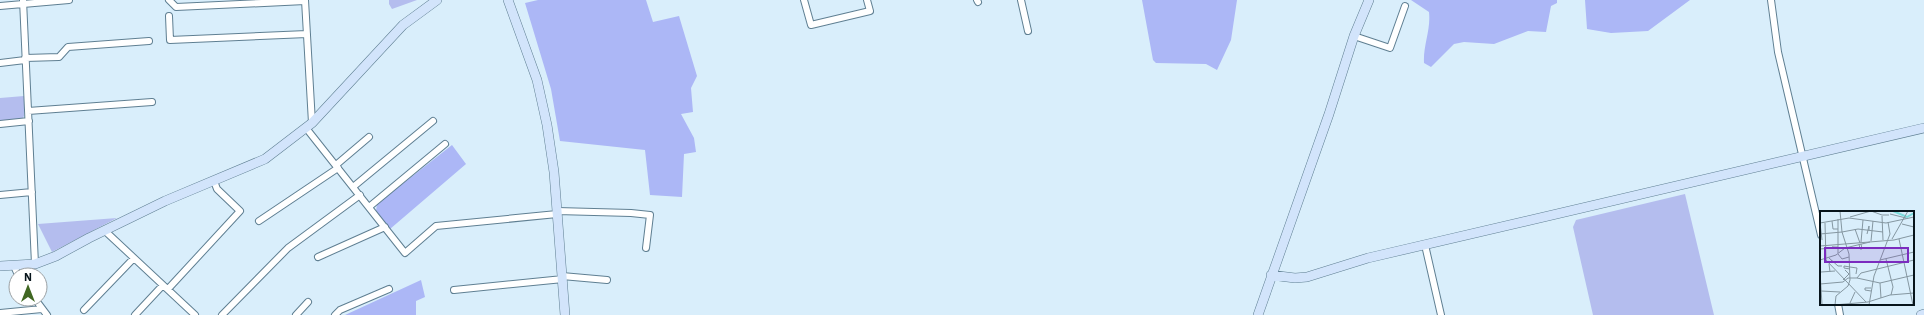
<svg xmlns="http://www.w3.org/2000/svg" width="1924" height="315" font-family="'IBM Plex Sans',sans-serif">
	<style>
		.green { fill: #b4bdee }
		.forest { fill: #acb7f6 }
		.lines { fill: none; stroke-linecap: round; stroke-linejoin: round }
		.street-casing { stroke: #5f7f92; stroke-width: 8 }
		.secondary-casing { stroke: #5f7f92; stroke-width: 10 }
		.street { stroke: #fff; stroke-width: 6 }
		.secondary { stroke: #d2e4fb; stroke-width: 9 }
		.inset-river { fill: none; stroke: #7cdcdb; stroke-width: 2 }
		.inset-road { fill: none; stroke: #8597a1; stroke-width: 1 }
		.view { fill: #7b2cbf; fill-opacity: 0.15; stroke: #7b2cbf; stroke-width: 2 }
		.inset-edge { fill: none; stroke: #07141b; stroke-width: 2 }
	</style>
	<rect width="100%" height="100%" fill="#d9eefb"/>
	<path class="green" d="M389,0H417L392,9L389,4Z
		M24,96V116L22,119L0,122V98Z
		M1685,194L1714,315H1593L1573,227L1576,220Z
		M117,218L52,252L38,224Z"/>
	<path class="forest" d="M538,0H646L653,22L679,16L697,76L691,88L693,112L681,114L694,138L696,152L684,154L682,197L650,195L645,150L560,141L551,89L525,3Z
		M1142,0H1237L1231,40L1217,70L1206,64L1156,63L1153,60Z
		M1411,0H1557V3L1551,6L1546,32L1528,31L1494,44L1464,42L1454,44L1431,67L1424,63C1423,45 1431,30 1429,12Z
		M1585,0H1690L1648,31L1611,33L1587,29Z
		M452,145L466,164L390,229L376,211L377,204Z
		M421,280L425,297L416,301V315H345Z"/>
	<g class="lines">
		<g class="street-casing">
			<path id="street" d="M23,0L35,264
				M169,0L176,7L305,1
				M305,0L312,123
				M804,0L811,25L870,11L867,0
				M977,0L978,2
				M1021,0L1028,31
				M1771,0L1778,52L1821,235
				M0,6L69,0
				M169,16L170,40L307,34
				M1354,36L1390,48L1405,6
				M25,58L59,57L68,47L149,41
				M0,63L25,60
				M28,111L152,102
				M0,124L29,121
				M306,128L405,253L436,226L557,214
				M336,165L369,137
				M353,187L433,121
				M0,195L32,192
				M369,207L445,144
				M557,211L631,213L650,215L646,248
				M259,221L338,168
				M104,230L195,315
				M1425,245L1441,315
				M318,257L385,227
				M14,266L18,275
				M562,276L607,280
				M168,289L240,211L217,189L214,181
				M454,290L563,279
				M35,299L47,315
				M1838,304L1840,315
				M84,310L134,258
				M0,313L42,309
				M135,315L163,285
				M222,315L288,248L360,195
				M296,315L308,302
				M335,315L340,310L389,289"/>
		</g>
		<g class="secondary-casing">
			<path id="secondary" d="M508,0L537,80L547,125L554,172L565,315
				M0,266L35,264L56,256L89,238L165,201L265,159L312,123L403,25L437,0
				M1271,275L1295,278L1307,277L1368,258L1924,128
				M1258,315L1329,114L1354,36L1369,0
				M1921,315L1924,314"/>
		</g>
		<use href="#street" class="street"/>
		<use href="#secondary" class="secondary"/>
	</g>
	<g transform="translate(1820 211)">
		<rect width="94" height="94" fill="#d9eefb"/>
		<path class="inset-river" d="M73,0L87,6L94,2"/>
		<path class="inset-road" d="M70,3L86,7M62,5L63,29M30,6L51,0L62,4H69M18,8V42M12,10L13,18H18M0,12L2,29M0,12L29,7L66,12L94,6M5,12L6,49M82,13L94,16M35,18L40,32M22,21L38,18L63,21M0,23L22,21M47,23L49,15V20M72,28L88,0M79,28L93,94M51,30L53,10M41,31L43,9M39,33L40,38H42L41,33M0,35L74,29L94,24M18,37L12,36H18M0,38L12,37M18,43L22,48L29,46M9,47L18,55H22M66,48L73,76L71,84M0,49L16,44L25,37L50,31M6,49L46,91M60,49L94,41M30,56L37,57L36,63M30,56L24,55V57L30,58M0,60L2,94M1,61L15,60M10,61L9,53L12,49M37,67L60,72L94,64M23,69L29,63L25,59M60,72L61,87M0,73L23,71L28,67H37L41,62L94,49M51,77H45V79L51,80M1,80L20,81M30,92L35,81M14,94L48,91L70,84L94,82M15,94L16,85L28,75L30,69L29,43L22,21L20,0M49,94L54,65L70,23L68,11"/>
		<path class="view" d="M5,37H88V51H5Z"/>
		<rect width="94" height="94" class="inset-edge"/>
	</g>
	<g transform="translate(28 287)"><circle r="19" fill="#ffffff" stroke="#9ca1a4"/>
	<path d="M0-3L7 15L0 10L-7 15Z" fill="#406722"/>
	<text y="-6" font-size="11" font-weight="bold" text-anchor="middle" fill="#07141b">N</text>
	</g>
</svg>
